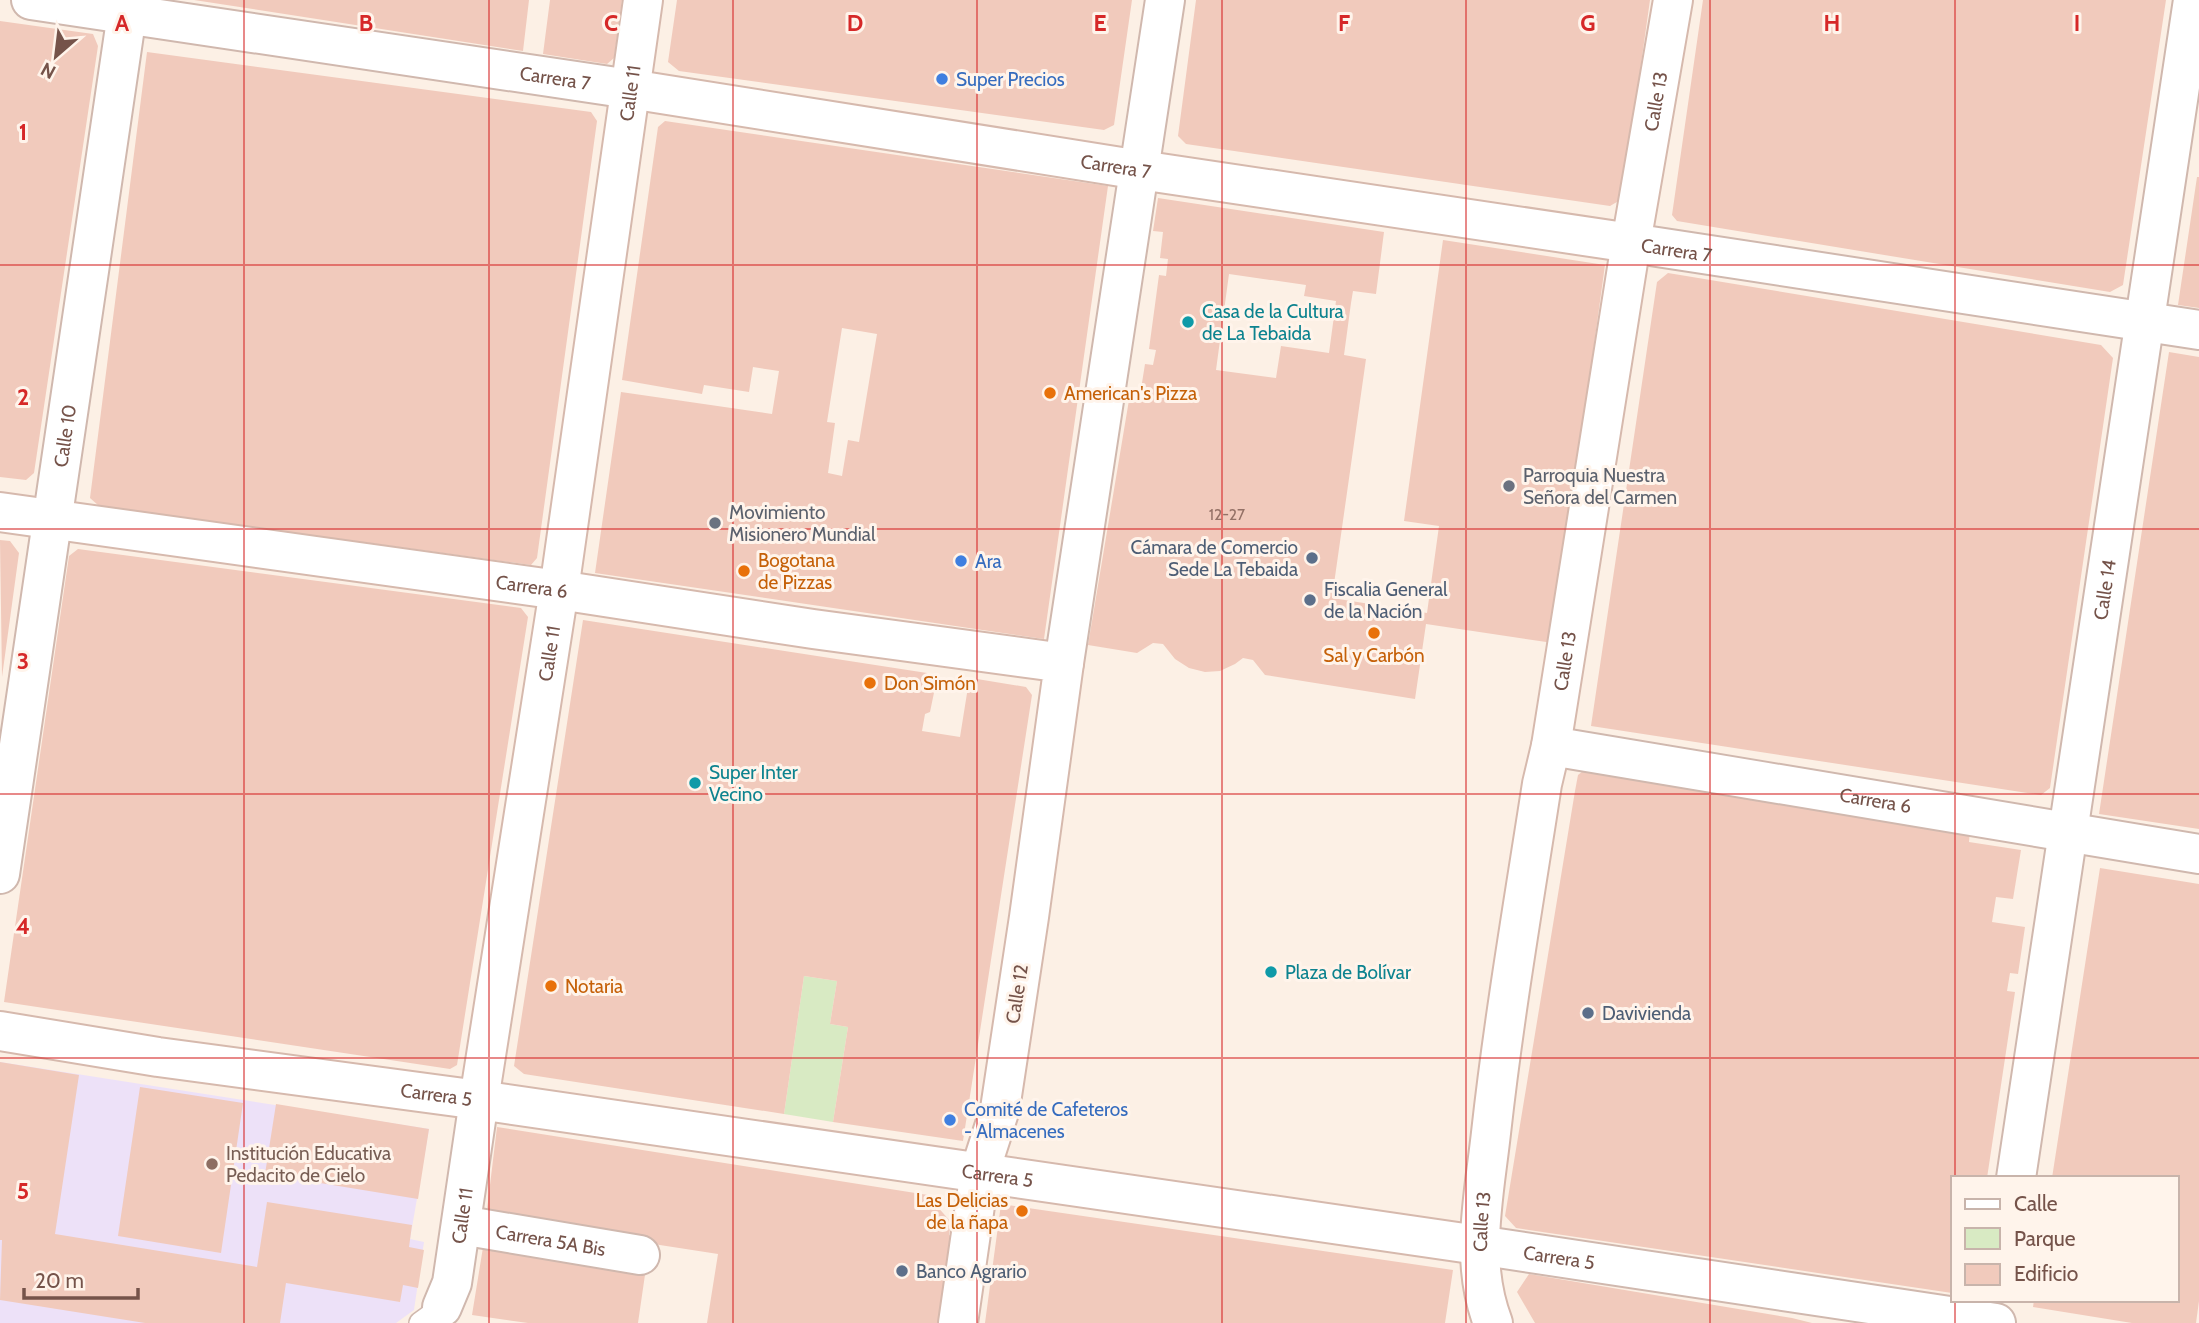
<svg xmlns="http://www.w3.org/2000/svg" width="2199" height="1323" font-family="Cabin,sans-serif">
	<style>
		.education { fill: #ede1f8 }
		.green { fill: #d8eac3 }
		.building { fill: #f1cabc; fill-rule: evenodd }
		.lines { fill: none; stroke-linecap: round; stroke-linejoin: round }
		.lane-casing { stroke: #d0b8ae; stroke-width: 24 }
		.street-casing { stroke: #d0b8ae; stroke-width: 42 }
		.secondary-casing { stroke: #d6b9ad; stroke-width: 42 }
		.lane { stroke: #fff; stroke-width: 21 }
		.street { stroke: #fff; stroke-width: 38 }
		.secondary { stroke: #fff; stroke-width: 38 }
		.grid { fill: none; stroke: #d62828; stroke-width: 2; stroke-opacity: 0.55 }
		.shop-dot { fill: #3f7fe0; stroke: #fff4eb; stroke-width: 2.5 }
		.culture-dot { fill: #0f9aa8; stroke: #fff4eb; stroke-width: 2.5 }
		.food-dot { fill: #e8710a; stroke: #fff4eb; stroke-width: 2.5 }
		.worship-dot { fill: #6b7280; stroke: #fff4eb; stroke-width: 2.5 }
		.service-dot { fill: #5c6f8a; stroke: #fff4eb; stroke-width: 2.5 }
		.education-dot { fill: #8d6e63; stroke: #fff4eb; stroke-width: 2.5 }
		.labels { text-anchor: middle; dominant-baseline: central; stroke-width: 6; stroke-linejoin: round; paint-order: stroke }
		.number-label { font-size: 16px; fill: #947166 }
		.street-label { font-size: 19px; fill: #75534a; stroke: #fff4eb }
		.shop-label { font-size: 19px; fill: #366cbe; stroke: #fff4eb; text-anchor: start }
		.culture-label { font-size: 19px; fill: #0d838f; stroke: #fff4eb; text-anchor: start }
		.food-label { font-size: 19px; fill: #c56008; stroke: #fff4eb; text-anchor: start }
		.worship-label { font-size: 19px; fill: #5b616d; stroke: #fff4eb; text-anchor: start }
		.service-label { font-size: 19px; fill: #4e5e75; stroke: #fff4eb; text-anchor: start }
		.education-label { font-size: 19px; fill: #785e54; stroke: #fff4eb; text-anchor: start }
		.grid-label { font-size: 23px; text-anchor: middle; font-weight: bold; fill: #d62828; stroke: #fff4eb; stroke-width: 6; stroke-linejoin: round; paint-order: stroke }
	</style>
	<rect width="100%" height="100%" fill="#fcf0e5"/>
	<path class="education" d="M0,1062L429,1129L410,1239L424,1242L414,1310L396,1323H0Z"/>
	<path class="green" d="M804,976L837,981L830,1024L848,1027L833,1122L784,1114Z"/>
	<path class="building" d="M194,0H529L523,51Z
		M550,0H622L614,58L607,64L543,54Z
		M677,0H1132L1114,125L1104,130L679,71L668,62Z
		M1196,0H1650L1622,199L1610,206L1186,144L1178,136Z
		M1703,0H2166L2123,285L2110,292L1677,221L1672,215Z
		M0,21L93,34L98,46L34,473L26,480L0,477Z
		M147,52L591,112L597,121L537,558L531,565L99,506L90,498Z
		M665,121L1108,186L1044,639L595,573L621,392L772,414L779,371L753,367L749,392L704,385L702,394L622,380L658,127ZM842,328L877,334L859,442L848,440L842,476L828,473L835,423L827,422Z
		M2197,177H2199V308L2178,305Z
		M1158,198L1384,232L1376,294L1353,291L1351,303L1344,355L1366,359L1332,598L1427,613L1439,526L1404,521L1443,240L1605,265L1553,643L1426,624L1415,699L1265,675L1253,660L1243,658L1235,664L1220,671L1205,672L1189,668L1175,659L1163,644L1153,643L1137,653L1088,645L1131,388L1141,389L1145,364L1153,365L1156,350L1149,349L1159,275L1166,276L1168,259L1160,258L1163,232L1153,231ZM1229,274L1306,285L1304,296L1336,301L1329,353L1281,346L1276,378L1216,370Z
		M1668,273L2101,345L2113,358L2050,788L2041,795L1591,726L1657,282Z
		M2169,352L2199,357V829L2099,814Z
		M0,540L10,541L19,553L2,677Z
		M78,549L521,608L528,617L457,1065L450,1069L4,1002L69,556Z
		M583,620L927,673L936,683L930,712L925,714L922,731L960,737L968,687L972,681L977,679L1026,687L1032,695L963,1141L833,1122L848,1027L830,1024L837,981L804,976L784,1114L524,1074L514,1066Z
		M1583,771L1970,830L1969,842L2021,850L2013,899L1996,897L1992,922L2025,927L2018,974L2010,973L2007,991L2015,992L1987,1178H1952V1293L1516,1228L1505,1216L1575,791L1578,775Z
		M2100,868L2199,884V1301L2196,1323H2132L2033,1307L2034,1300H2176V1178H2052Z
		M0,1062L79,1075L55,1234L257,1267L267,1202L412,1225L409,1247L424,1250L418,1288L403,1285L400,1302L286,1283L280,1323H145L0,1300L2,1240H0Z
		M140,1087L243,1103L221,1253L118,1236Z
		M276,1104L429,1129L418,1199L265,1174Z
		M497,1127L928,1195L927,1202L935,1204L951,1222L949,1235L952,1236L939,1323H707L718,1254L486,1218Z
		M1001,1204L1453,1270L1445,1323H985Z
		M485,1235L647,1261L638,1323H528L472,1315Z
		M1529,1274L1792,1318L1812,1323H1535L1517,1292Z"/>
	<g class="lines">
		<g class="lane-casing">
			<path id="lane" d="M420,1323L442,1307"/>
		</g>
		<g class="street-casing">
			<g id="street">
				<path id="s1" d="M31,0L630,89"/>
				<path id="s2" d="M1631,243L2199,330"/>
				<path d="M1064,663L1165,0"/>
				<path id="s3" d="M1551,746L2199,854"/>
				<path id="s4" d="M0,874L129,0"/>
				<path id="s5" d="M2016,1178L2193,0"/>
				<path id="s6" d="M461,1225L640,1255"/>
				<path id="s7" d="M1478,1245L1996,1323"/>
				<path id="s8" d="M442,1307L452,1283L479,1100"/>
			</g>
		</g>
		<g class="secondary-casing">
			<g id="secondary">
				<path id="s9" d="M630,89L1140,170L1631,243"/>
				<path id="s10" d="M0,512L559,590L813,629L1064,663L1029,917L1000,1109L980,1171L958,1323"/>
				<path id="s11" d="M0,1031L158,1057L479,1100L1478,1245"/>
				<path id="s12" d="M479,1100L559,590L643,0"/>
				<path id="s13" d="M1493,1323C1469,1261 1484,1197 1491,1133C1504,1016 1524,900 1542,784L1551,746L1631,243L1673,0"/>
			</g>
		</g>
		<use href="#lane" class="lane"/>
		<use href="#street" class="street"/>
		<use href="#secondary" class="secondary"/>
	</g>
	<path class="grid" d="M244,0V1323M489,0V1323M733,0V1323M977,0V1323M1222,0V1323M1466,0V1323M1710,0V1323M1955,0V1178M0,265H2199M0,529H2199M0,794H2199M0,1058H2199M1955,1300V1323"/>
	<g class="shop-dot">
		<circle cx="942" cy="79" r="7"/>
		<circle cx="961" cy="561" r="7"/>
		<circle cx="950" cy="1120" r="7"/>
	</g>
	<g class="culture-dot">
		<circle cx="1188" cy="322" r="7"/>
		<circle cx="695" cy="783" r="7"/>
		<circle cx="1271" cy="972" r="7"/>
	</g>
	<g class="food-dot">
		<circle cx="1050" cy="393" r="7"/>
		<circle cx="744" cy="571" r="7"/>
		<circle cx="1374" cy="633" r="7"/>
		<circle cx="870" cy="683" r="7"/>
		<circle cx="551" cy="986" r="7"/>
		<circle cx="1022" cy="1211" r="7"/>
	</g>
	<g class="worship-dot">
		<circle cx="1509" cy="486" r="7"/>
		<circle cx="715" cy="523" r="7"/>
	</g>
	<g class="service-dot">
		<circle cx="1312" cy="558" r="7"/>
		<circle cx="1310" cy="600" r="7"/>
		<circle cx="1588" cy="1013" r="7"/>
		<circle cx="902" cy="1271" r="7"/>
	</g>
	<circle class="education-dot" cx="212" cy="1164" r="7"/>
	<g class="labels">
		<g class="number-label">
			<text x="1227" y="514">12-27</text>
		</g>
		<g class="street-label">
			<text stroke="none"><textPath href="#s1" startOffset="530">Carrera 7</textPath></text>
			<text stroke="none"><textPath href="#s12" startOffset="1018">Calle 11</textPath></text>
			<text stroke="none"><textPath href="#s13" startOffset="1237">Calle 13</textPath></text>
			<text stroke="none"><textPath href="#s9" startOffset="492">Carrera 7</textPath></text>
			<text stroke="none"><textPath href="#s2" startOffset="46">Carrera 7</textPath></text>
			<text stroke="none"><textPath href="#s4" startOffset="443">Calle 10</textPath></text>
			<text stroke="none"><textPath href="#s10" startOffset="537">Carrera 6</textPath></text>
			<text stroke="none"><textPath href="#s5" startOffset="595">Calle 14</textPath></text>
			<text stroke="none"><textPath href="#s12" startOffset="452">Calle 11</textPath></text>
			<text stroke="none"><textPath href="#s13" startOffset="670">Calle 13</textPath></text>
			<text stroke="none"><textPath href="#s3" startOffset="329">Carrera 6</textPath></text>
			<text transform="translate(1017 994) rotate(-81)">Calle 12</text>
			<text stroke="none"><textPath href="#s11" startOffset="441">Carrera 5</textPath></text>
			<text stroke="none"><textPath href="#s11" startOffset="1008">Carrera 5</textPath></text>
			<text stroke="none"><textPath href="#s8" startOffset="94">Calle 11</textPath></text>
			<text stroke="none"><textPath href="#s13" startOffset="103">Calle 13</textPath></text>
			<text stroke="none"><textPath href="#s6" startOffset="91">Carrera 5A Bis</textPath></text>
			<text stroke="none"><textPath href="#s7" startOffset="82">Carrera 5</textPath></text>
		</g>
		<g class="shop-label">
			<text x="956" y="79">Super Precios</text>
			<text x="975" y="561">Ara</text>
			<text x="964" y="1109">Comité de Cafeteros<tspan x="964" dy="22">- Almacenes</tspan></text>
		</g>
		<g class="culture-label">
			<text x="1202" y="311">Casa de la Cultura<tspan x="1202" dy="22">de La Tebaida</tspan></text>
			<text x="709" y="772">Super Inter<tspan x="709" dy="22">Vecino</tspan></text>
			<text x="1285" y="972">Plaza de Bolívar</text>
		</g>
		<g class="food-label">
			<text x="1064" y="393">American's Pizza</text>
			<text x="758" y="560">Bogotana<tspan x="758" dy="22">de Pizzas</tspan></text>
			<text x="1374" y="655" text-anchor="middle">Sal y Carbón</text>
			<text x="884" y="683">Don Simón</text>
			<text x="565" y="986">Notaria</text>
			<text x="1008" y="1200" text-anchor="end">Las Delicias<tspan x="1008" dy="22">de la ñapa</tspan></text>
		</g>
		<g class="worship-label">
			<text x="1523" y="475">Parroquia Nuestra<tspan x="1523" dy="22">Señora del Carmen</tspan></text>
			<text x="729" y="512">Movimiento<tspan x="729" dy="22">Misionero Mundial</tspan></text>
		</g>
		<g class="service-label">
			<text x="1298" y="547" text-anchor="end">Cámara de Comercio<tspan x="1298" dy="22">Sede La Tebaida</tspan></text>
			<text x="1324" y="589">Fiscalia General<tspan x="1324" dy="22">de la Nación</tspan></text>
			<text x="1602" y="1013">Davivienda</text>
			<text x="916" y="1271">Banco Agrario</text>
		</g>
		<g class="education-label">
			<text x="226" y="1153">Institución Educativa<tspan x="226" dy="22">Pedacito de Cielo</tspan></text>
		</g>
	</g>
	<g class="grid-label">
		<text x="122" y="31">A</text>
		<text x="366" y="31">B</text>
		<text x="611" y="31">C</text>
		<text x="855" y="31">D</text>
		<text x="1100" y="31">E</text>
		<text x="1344" y="31">F</text>
		<text x="1588" y="31">G</text>
		<text x="1832" y="31">H</text>
		<text x="2077" y="31">I</text>
		<text x="23" y="140">1</text>
		<text x="23" y="405">2</text>
		<text x="23" y="669">3</text>
		<text x="23" y="934">4</text>
		<text x="23" y="1199">5</text>
	</g>
	<rect x="1951" y="1176" width="228" height="126" fill="#fff4eb" stroke="#c8b4ab" stroke-width="2"/>
	<rect x="1965" y="1199" width="35" height="10" fill="#ffffff" stroke="#c8b4ab" stroke-width="2"/>
	<text x="2014" y="1211" font-size="21" fill="#75534a">Calle</text>
	<rect x="1965" y="1228" width="35" height="21" fill="#d8eac3" stroke="#c8b4ab" stroke-width="2"/>
	<text x="2014" y="1246" font-size="21" fill="#75534a">Parque</text>
	<rect x="1965" y="1264" width="35" height="21" fill="#f1cabc" stroke="#c8b4ab" stroke-width="2"/>
	<text x="2014" y="1281" font-size="21" fill="#75534a">Edificio</text>
	<g transform="translate(56 56) rotate(208)" stroke="#fff4eb" stroke-width="5" paint-order="stroke">
	<path d="M0-5L12 26L0 18L-12 26Z" fill="#75534a"/>
	<text y="-10" font-size="19" font-weight="bold" text-anchor="middle" fill="#75534a">N</text>
	</g>
	<path d="M24 1288v10h114v-10" fill="none" stroke="#75534a" stroke-width="3.5"/>
	<text x="35" y="1288" font-size="21" fill="#75534a" stroke="#fff4eb" stroke-width="5" paint-order="stroke">20 m</text>
</svg>
